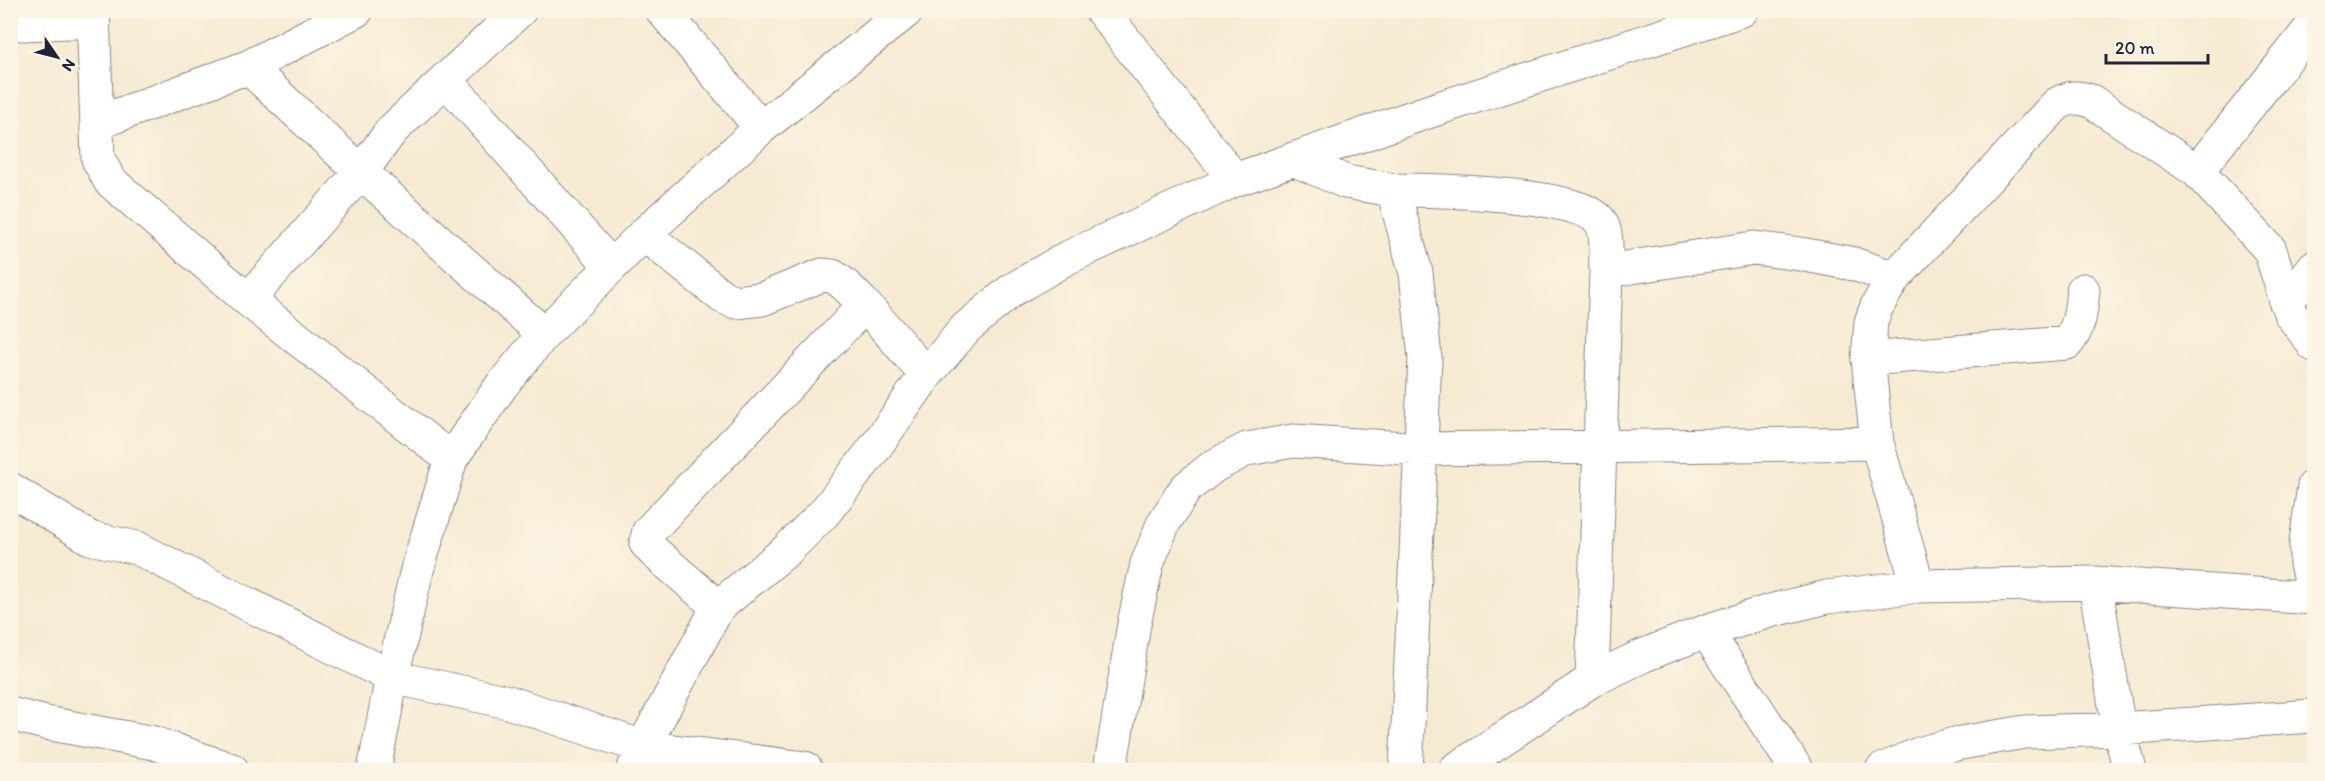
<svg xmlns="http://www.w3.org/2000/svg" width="2325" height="781" font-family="Itim,sans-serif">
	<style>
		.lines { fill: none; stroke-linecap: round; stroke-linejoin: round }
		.minor-casing { stroke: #8c8686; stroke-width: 35 }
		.minor { stroke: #fff; stroke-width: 33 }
	</style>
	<rect width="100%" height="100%" fill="#fcf5e5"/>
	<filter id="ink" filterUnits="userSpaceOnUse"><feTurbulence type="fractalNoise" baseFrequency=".0167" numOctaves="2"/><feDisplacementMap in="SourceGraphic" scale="12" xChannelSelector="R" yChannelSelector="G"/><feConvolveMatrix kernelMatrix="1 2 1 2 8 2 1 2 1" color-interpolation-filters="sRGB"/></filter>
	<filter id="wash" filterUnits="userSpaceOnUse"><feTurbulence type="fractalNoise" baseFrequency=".008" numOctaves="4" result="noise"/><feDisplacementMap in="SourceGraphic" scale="24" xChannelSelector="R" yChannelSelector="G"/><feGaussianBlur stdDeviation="1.35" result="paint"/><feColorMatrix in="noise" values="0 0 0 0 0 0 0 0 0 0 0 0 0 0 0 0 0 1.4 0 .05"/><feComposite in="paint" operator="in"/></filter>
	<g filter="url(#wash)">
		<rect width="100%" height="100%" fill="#f6ead2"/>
	</g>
	<g filter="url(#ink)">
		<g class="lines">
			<g class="minor-casing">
				<path id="minor" d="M93,10L98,159L110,181L248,300L451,459
					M662,10L761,128
					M1101,10L1235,180
					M22,24L93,21
					M248,67L361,172L544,334
					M445,79L611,266
					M97,123L248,67L357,10
					M1293,159L1346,182L1393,190L1416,273L1425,358L1406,770
					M2197,171L2270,250L2290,313L2314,345
					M1393,190C1430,190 1580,193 1600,221C1609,233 1605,257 1606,271
					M644,234L723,297L736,302L762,299L822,275C823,275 831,276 832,276C851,284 909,356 926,375
					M248,300L361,172L392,130L520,10
					M2286,303L2314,267
					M1868,359L2067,343C2080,328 2081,310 2083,290
					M10,489L90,538L137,548L392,677L508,702L643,747L805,768V770
					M2095,583L2119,729L2130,770
					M1918,586L1877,443L1868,359L1871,322L1877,306L1894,278L2057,104C2070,97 2077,96 2091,101L2197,171L2314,24
					M718,607L653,551L646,543L649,531L864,306
					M1706,631L1797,770
					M1592,680L1606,271L1754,248L1800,254L1854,264L1894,278
					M10,714L46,723L154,743L232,770
					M374,770L392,677L417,570L451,459L502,385L544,334L644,234L761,128L908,10
					M633,770L643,747L718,607L787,550L824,513L874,449L926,375L966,328L1012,290L1065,259L1235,180L1424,113L1742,10
					M1110,770L1134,624L1147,564L1163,524L1186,488L1214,466L1247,449L1293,441L1422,449L1877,443
					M1455,770L1592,680L1642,656L1706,631L1770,611L1827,597L1918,586L2095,583L2314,598L2306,563V542L2314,486
					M1882,770L1919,754L1955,744L2025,732L2119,729L2314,716"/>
			</g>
			<use href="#minor" class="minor"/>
		</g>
	</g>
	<rect width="2325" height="781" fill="none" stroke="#fcf5e5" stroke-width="36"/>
	<g transform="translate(57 57) rotate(125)" stroke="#fcf5e5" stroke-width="4.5" paint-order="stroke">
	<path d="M0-4.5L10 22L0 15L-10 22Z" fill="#22223b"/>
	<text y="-9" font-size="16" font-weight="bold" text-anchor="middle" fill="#22223b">N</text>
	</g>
	<path d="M2106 54v9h102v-9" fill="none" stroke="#22223b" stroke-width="3"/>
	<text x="2115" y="54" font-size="18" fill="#22223b" stroke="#fcf5e5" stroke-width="4.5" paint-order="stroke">20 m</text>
</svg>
